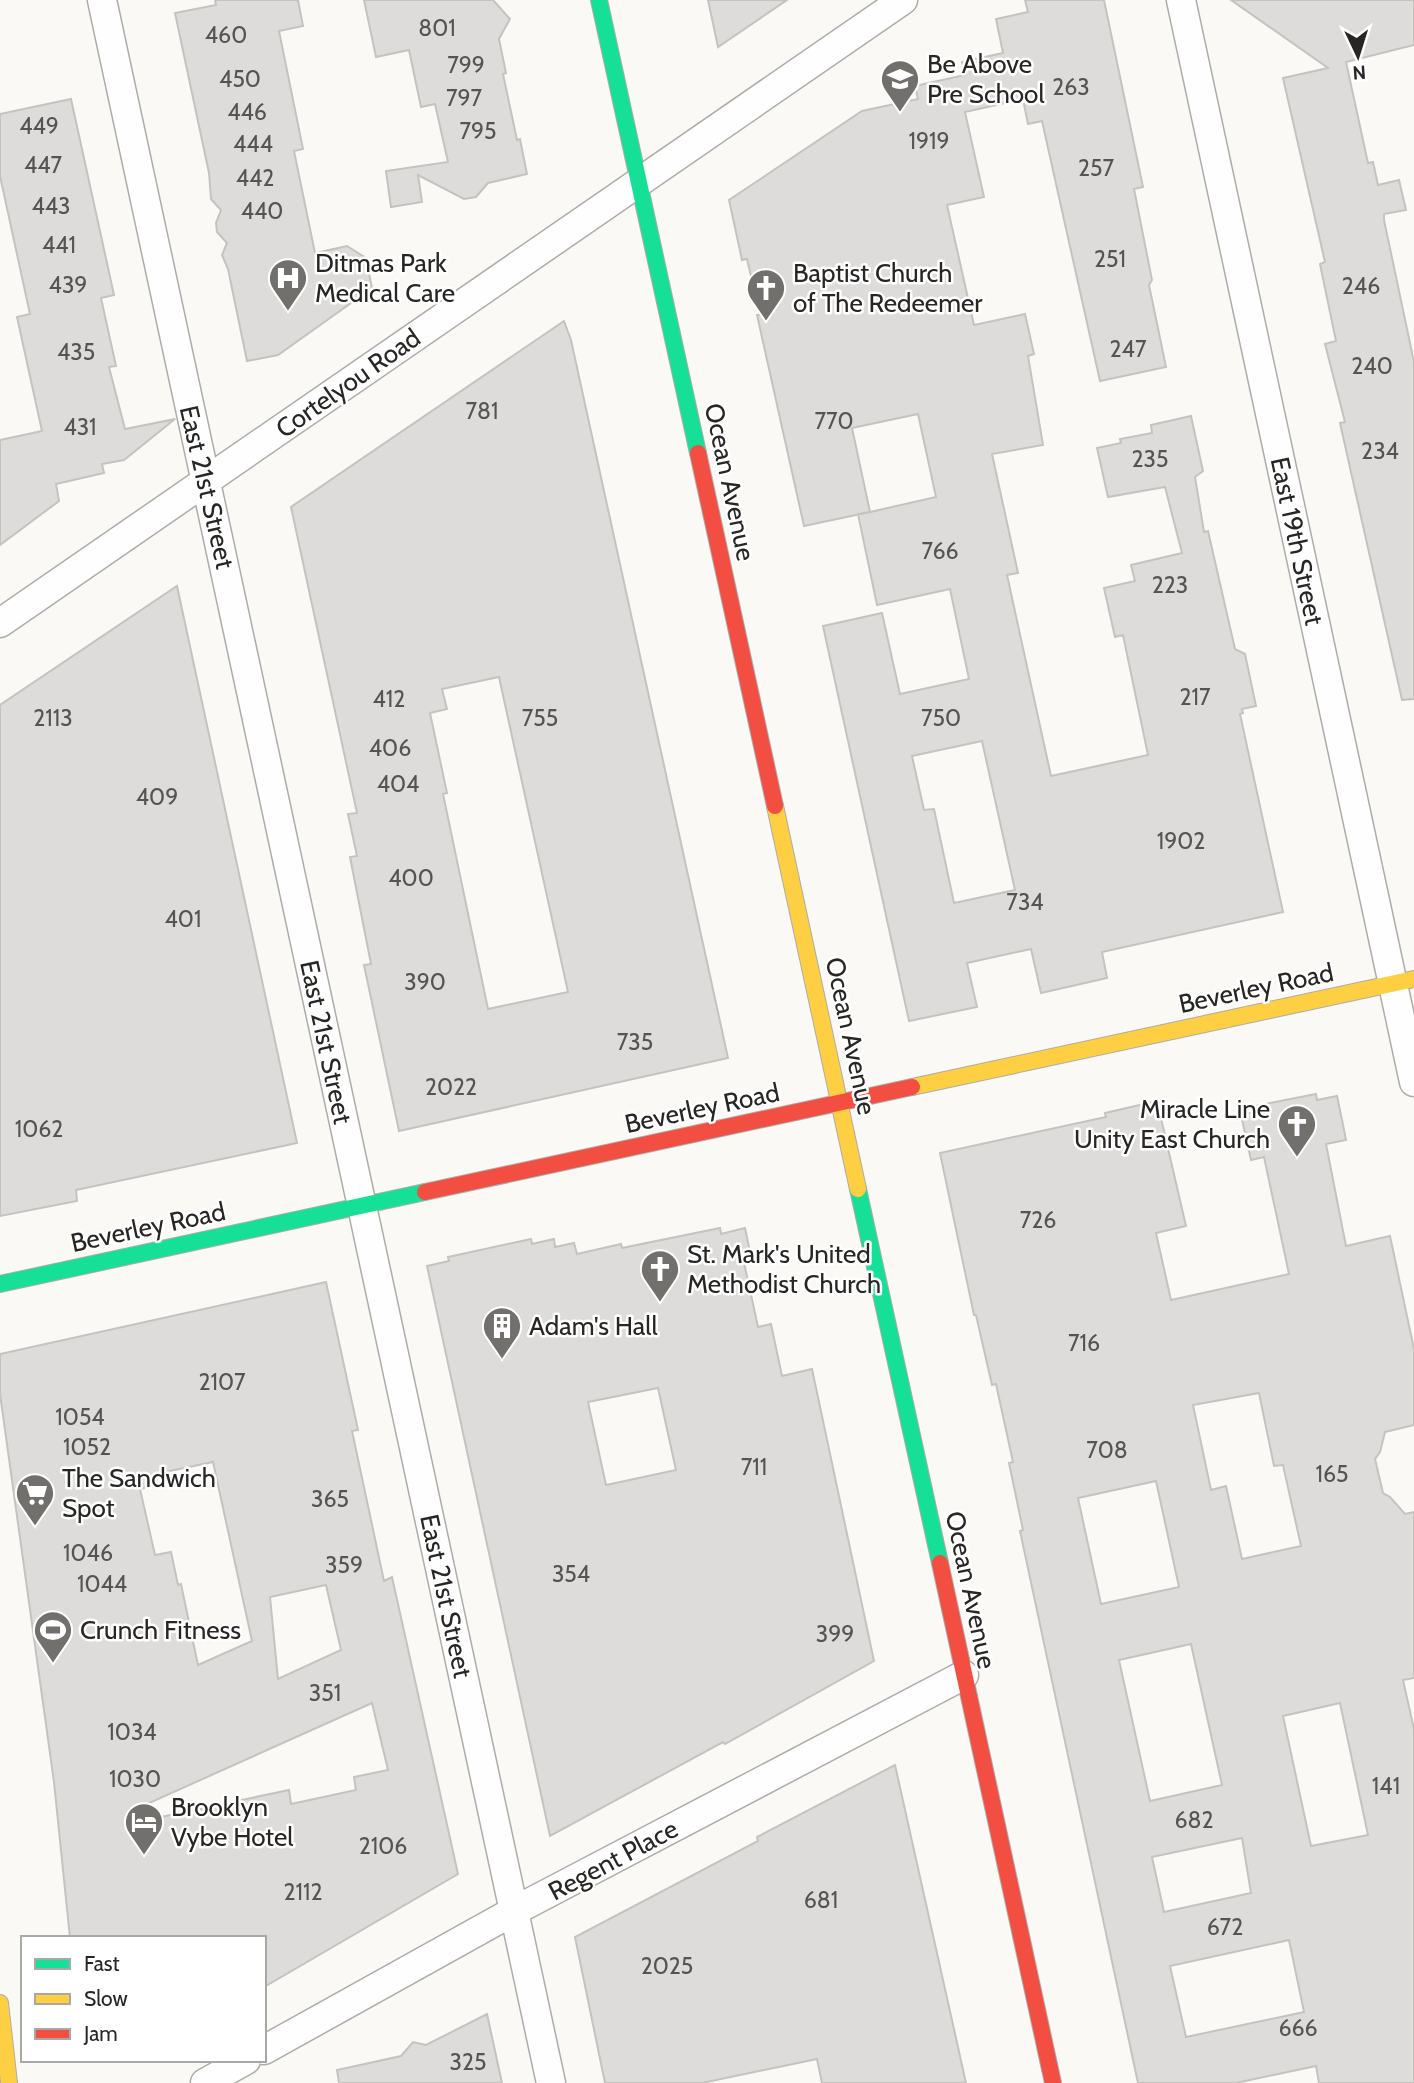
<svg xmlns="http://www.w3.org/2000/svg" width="1414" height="2083" font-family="Cabin,sans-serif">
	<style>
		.building { fill: #dedcda; stroke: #c4c3c0; stroke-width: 2; fill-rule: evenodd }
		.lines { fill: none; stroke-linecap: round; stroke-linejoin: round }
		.street-casing { stroke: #adaca9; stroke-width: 31 }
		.fast-casing { stroke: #adaca9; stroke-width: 18 }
		.slow-casing { stroke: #adaca9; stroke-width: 18 }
		.jam-casing { stroke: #adaca9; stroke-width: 18 }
		.street { stroke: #fefefe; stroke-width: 28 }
		.fast { stroke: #16e098; stroke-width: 16 }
		.slow { stroke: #ffcf43; stroke-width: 16 }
		.jam { stroke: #f24e42; stroke-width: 16 }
		.labels { text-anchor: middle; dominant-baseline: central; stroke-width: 5; stroke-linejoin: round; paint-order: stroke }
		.number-label { font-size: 23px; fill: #555452 }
		.poi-label { font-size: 26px; fill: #272624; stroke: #fff; text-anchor: start }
		.street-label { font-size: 26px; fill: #272624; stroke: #fff }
	</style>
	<rect width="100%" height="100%" fill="#fbf9f5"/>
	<path class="building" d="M215,0H298L303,26L279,31L303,149L294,151L315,253L347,246L366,258L372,288L278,355L247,361L228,269L222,255L227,243L217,232L216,223L221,210L211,199L209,173L175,13L216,5Z
		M364,0H493L510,19L499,39L506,73L503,74L517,140L520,139L527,174L488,183L476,197L464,199L418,175L422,202L391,207L386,171L448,162L435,104L421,107L409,50L376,57Z
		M708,0H787L718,47Z
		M1025,0H1104L1143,187L1134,189L1152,280L1149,285L1166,367L1100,381L1042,121L1028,124L1023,99L965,112L984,197L947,205L974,325L1025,314L1034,354L1028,356L1043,445L992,454L1018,573L1007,575L1051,776L1148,755L1123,635L1115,637L1104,588L1135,581L1131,565L1182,553L1165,487L1108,497L1097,448L1121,443L1120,439L1152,433L1151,425L1191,416L1203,471L1195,477L1204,532L1208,531L1235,649L1245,654L1256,706L1242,709L1243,713L1240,714L1283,912L1102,952L1107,978L1041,993L1031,949L967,963L977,1007L909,1021L823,626L882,613L900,694L969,679L950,589L877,605L858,514L870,512L804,526L757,315H760L747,259L742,260L729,200L862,111L918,99L915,86L965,75L962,62L1003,53L996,19L1028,12ZM918,414L936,497L870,512L852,428ZM982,741L1015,890L954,903L934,809L924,810L912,756Z
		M1231,0H1414V45L1346,62L1368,163L1373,162L1378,185L1399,180L1406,210L1384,214V220L1414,362V699L1402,700L1340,423L1345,422L1325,344L1336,341L1320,264L1325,262L1283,78L1328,68Z
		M71,99L114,295L101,298L116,366L109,367L125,429L175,419L124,460L102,464L104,473L56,484L59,501L0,545V440L42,431L17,317L30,314L0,176V114Z
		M564,321L571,340L728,1058L399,1131L364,965L371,964L350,857L357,856L348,814L357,813L291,507ZM499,677L568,992L488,1009L443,794L447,793L430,713L447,709L442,689Z
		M177,586L297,1143L76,1190L77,1201L0,1216V705Z
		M1316,1094L1317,1100L1337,1096L1342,1120L1346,1140L1326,1144L1346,1246L1390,1236L1414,1349V1425L1385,1432L1380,1452L1375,1459L1383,1493L1390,1497L1405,1514L1414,1512V1678L1403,1680L1414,1729V2083H1319L1316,2066L1236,2083H1138L1020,1531L1023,1530L1009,1463L1013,1462L996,1384L992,1385L976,1315H974L940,1153L1106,1117L1105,1113L1157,1101L1186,1226L1156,1233L1171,1300L1289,1274L1264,1157L1251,1160L1241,1115L1255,1112V1106ZM1259,1393L1274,1466L1283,1465L1301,1546L1242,1559L1226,1486L1211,1490L1193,1405ZM1156,1481L1179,1587L1101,1604L1078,1498ZM1191,1644L1222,1785L1150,1801L1119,1660ZM1340,1703L1368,1835L1311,1846L1283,1716ZM1242,1838L1251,1893L1164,1912L1152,1857ZM1289,1940L1304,2012L1186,2037L1170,1966Z
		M720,1228L721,1234L745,1228L751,1256L743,1258L758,1327L771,1324L782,1376L812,1369L874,1661L725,1744L723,1742L550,1836L427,1266L449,1261L448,1257L531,1239L532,1244L554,1239L555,1247L574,1243L577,1254L621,1244L622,1248ZM658,1388L676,1470L606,1485L588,1402Z
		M326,1282L358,1430L352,1431L384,1581L392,1577L458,1874L264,1987V1938H70L54,1782L0,1394V1354ZM213,1462L252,1641L198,1665L181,1584L178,1585L171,1552L155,1555L140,1489L149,1487L146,1476ZM326,1585L341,1650L278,1679L270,1597ZM372,1703L388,1770L354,1777L356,1790L291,1804L289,1790L142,1821L138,1808Z
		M895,1765L966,2083H822L817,2059L702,2083H605L575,1937L758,1841L757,1837Z
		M487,2014L502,2083H339L337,2070L401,2056L413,2042L426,2045Z"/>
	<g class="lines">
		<g class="street-casing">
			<path id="street" d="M102,0L551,2083
				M1181,0L1414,1082
				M0,623L903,0
				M264,2050L514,1911L964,1675
				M205,2083L246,2060"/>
		</g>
		<g class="fast-casing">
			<path id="fast" d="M599,0L698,453
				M858,1189L940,1563
				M0,1284L425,1192"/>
		</g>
		<g class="slow-casing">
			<path id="slow" d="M775,806L858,1189
				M912,1087L1414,979
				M0,2003L9,2083"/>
		</g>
		<g class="jam-casing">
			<path id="jam" d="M698,453L775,806
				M425,1192L912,1087
				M940,1563L1053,2083"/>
		</g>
		<use href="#street" class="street"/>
		<use href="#fast" class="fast"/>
		<use href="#slow" class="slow"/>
		<use href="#jam" class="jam"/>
	</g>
	<defs>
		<g id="school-pin" transform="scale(2.0125)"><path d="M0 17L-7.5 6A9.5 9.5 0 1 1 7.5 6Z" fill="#71706d" stroke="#fff"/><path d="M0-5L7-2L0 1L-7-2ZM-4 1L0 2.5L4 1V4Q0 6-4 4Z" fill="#fff"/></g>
		<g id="hospital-pin" transform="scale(2.0125)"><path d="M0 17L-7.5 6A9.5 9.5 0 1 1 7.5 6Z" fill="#71706d" stroke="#fff"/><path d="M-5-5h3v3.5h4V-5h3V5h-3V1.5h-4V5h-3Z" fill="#fff"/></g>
		<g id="church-pin" transform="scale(2.0125)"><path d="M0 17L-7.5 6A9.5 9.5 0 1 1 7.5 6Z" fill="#71706d" stroke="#fff"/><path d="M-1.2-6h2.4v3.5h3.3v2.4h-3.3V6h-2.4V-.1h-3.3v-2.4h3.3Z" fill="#fff"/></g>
		<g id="building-pin" transform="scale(2.0125)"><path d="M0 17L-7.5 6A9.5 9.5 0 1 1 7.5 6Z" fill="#71706d" stroke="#fff"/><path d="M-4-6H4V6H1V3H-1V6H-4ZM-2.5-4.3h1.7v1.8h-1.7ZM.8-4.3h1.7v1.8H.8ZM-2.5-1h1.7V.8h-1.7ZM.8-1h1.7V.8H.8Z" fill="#fff"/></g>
		<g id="supermarket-pin" transform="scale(2.0125)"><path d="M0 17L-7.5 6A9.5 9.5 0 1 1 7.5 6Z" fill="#71706d" stroke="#fff"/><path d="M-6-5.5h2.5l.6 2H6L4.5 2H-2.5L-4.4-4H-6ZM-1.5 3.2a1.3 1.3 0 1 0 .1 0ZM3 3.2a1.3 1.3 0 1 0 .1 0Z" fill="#fff"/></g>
		<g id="stadium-pin" transform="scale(2.0125)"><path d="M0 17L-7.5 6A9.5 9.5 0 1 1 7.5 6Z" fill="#71706d" stroke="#fff"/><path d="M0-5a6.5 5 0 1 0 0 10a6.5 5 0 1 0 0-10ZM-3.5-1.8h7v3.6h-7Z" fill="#fff"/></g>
		<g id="hotel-pin" transform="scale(2.0125)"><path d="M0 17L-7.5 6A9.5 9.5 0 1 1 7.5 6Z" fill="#71706d" stroke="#fff"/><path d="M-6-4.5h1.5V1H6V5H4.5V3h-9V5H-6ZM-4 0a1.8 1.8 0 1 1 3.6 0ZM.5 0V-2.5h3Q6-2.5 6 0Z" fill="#fff"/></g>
	</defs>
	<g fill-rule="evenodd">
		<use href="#school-pin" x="900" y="79"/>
		<use href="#hospital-pin" x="288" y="278"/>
		<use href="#church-pin" x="766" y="288"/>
		<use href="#church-pin" x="1297" y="1124"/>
		<use href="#church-pin" x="660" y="1269"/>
		<use href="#building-pin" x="502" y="1326"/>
		<use href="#supermarket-pin" x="35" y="1493"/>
		<use href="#stadium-pin" x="53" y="1630"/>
		<use href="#hotel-pin" x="144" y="1822"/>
	</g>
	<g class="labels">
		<g class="number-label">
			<text x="437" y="28">801</text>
			<text x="226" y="35">460</text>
			<text x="466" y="65">799</text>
			<text x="240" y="79">450</text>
			<text x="1071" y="87">263</text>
			<text x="464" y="98">797</text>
			<text x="247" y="112">446</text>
			<text x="39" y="126">449</text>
			<text x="478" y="131">795</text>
			<text x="929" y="141">1919</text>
			<text x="253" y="144">444</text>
			<text x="43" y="165">447</text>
			<text x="1096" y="168">257</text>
			<text x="255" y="178">442</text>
			<text x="51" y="206">443</text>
			<text x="262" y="211">440</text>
			<text x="59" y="245">441</text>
			<text x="1110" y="259">251</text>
			<text x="68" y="285">439</text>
			<text x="1361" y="286">246</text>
			<text x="1128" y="349">247</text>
			<text x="76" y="352">435</text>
			<text x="1372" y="366">240</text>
			<text x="482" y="411">781</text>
			<text x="834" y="421">770</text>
			<text x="80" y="427">431</text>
			<text x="1380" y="451">234</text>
			<text x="1150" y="459">235</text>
			<text x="940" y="551">766</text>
			<text x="1170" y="585">223</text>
			<text x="1195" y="697">217</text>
			<text x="389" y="699">412</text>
			<text x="53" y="718">2113</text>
			<text x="540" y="718">755</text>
			<text x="941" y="718">750</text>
			<text x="390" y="748">406</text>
			<text x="398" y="784">404</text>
			<text x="157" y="797">409</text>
			<text x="1181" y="841">1902</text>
			<text x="411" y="878">400</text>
			<text x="1025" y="902">734</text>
			<text x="183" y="919">401</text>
			<text x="425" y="982">390</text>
			<text x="635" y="1042">735</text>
			<text x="451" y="1087">2022</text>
			<text x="39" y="1129">1062</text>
			<text x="1038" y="1220">726</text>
			<text x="1084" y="1343">716</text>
			<text x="222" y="1382">2107</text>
			<text x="80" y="1417">1054</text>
			<text x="87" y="1447">1052</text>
			<text x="1107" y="1450">708</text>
			<text x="754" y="1467">711</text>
			<text x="1332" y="1474">165</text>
			<text x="330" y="1499">365</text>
			<text x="88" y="1553">1046</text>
			<text x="344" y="1565">359</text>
			<text x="571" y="1574">354</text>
			<text x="102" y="1584">1044</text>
			<text x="835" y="1634">399</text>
			<text x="325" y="1693">351</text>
			<text x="132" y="1732">1034</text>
			<text x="135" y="1779">1030</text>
			<text x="1386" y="1786">141</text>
			<text x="1194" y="1820">682</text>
			<text x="383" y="1846">2106</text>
			<text x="303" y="1892">2112</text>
			<text x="821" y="1900">681</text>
			<text x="1225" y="1927">672</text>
			<text x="667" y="1966">2025</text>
			<text x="1298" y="2028">666</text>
			<text x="468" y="2062">325</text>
		</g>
		<g class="poi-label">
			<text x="927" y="64">Be Above<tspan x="927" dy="30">Pre School</tspan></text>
			<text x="315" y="263">Ditmas Park<tspan x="315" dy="30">Medical Care</tspan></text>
			<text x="793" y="273">Baptist Church<tspan x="793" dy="30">of The Redeemer</tspan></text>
			<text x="1270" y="1109" text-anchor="end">Miracle Line<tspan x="1270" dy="30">Unity East Church</tspan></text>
			<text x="687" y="1254">St. Mark's United<tspan x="687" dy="30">Methodist Church</tspan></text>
			<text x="529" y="1326">Adam's Hall</text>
			<text x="62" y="1478">The Sandwich<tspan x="62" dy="30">Spot</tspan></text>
			<text x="80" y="1630">Crunch Fitness</text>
			<text x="171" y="1807">Brooklyn<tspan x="171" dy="30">Vybe Hotel</tspan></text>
		</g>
		<g class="street-label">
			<text transform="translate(348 383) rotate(-35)">Cortelyou Road</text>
			<text transform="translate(730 482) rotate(78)">Ocean Avenue</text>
			<text transform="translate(207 487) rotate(77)">East 21st Street</text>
			<text transform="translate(1297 541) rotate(78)">East 19th Street</text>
			<text transform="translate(1256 988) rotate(-12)">Beverley Road</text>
			<text transform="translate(851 1036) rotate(78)">Ocean Avenue</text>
			<text transform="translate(326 1042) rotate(78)">East 21st Street</text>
			<text transform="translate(702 1108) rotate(-12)">Beverley Road</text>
			<text transform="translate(148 1227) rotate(-12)">Beverley Road</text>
			<text transform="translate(971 1590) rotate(78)">Ocean Avenue</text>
			<text transform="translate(446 1596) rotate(78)">East 21st Street</text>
			<text transform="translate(613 1860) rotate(-28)">Regent Place</text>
		</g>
	</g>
	<rect x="21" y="1936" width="245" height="126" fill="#ffffff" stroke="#a9a8a7" stroke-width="2"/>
	<rect x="35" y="1959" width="35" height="10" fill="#16e098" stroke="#a9a8a7" stroke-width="2"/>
	<text x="84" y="1971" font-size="21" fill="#272624">Fast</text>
	<rect x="35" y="1994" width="35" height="10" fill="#ffcf43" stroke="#a9a8a7" stroke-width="2"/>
	<text x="84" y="2006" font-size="21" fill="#272624">Slow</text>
	<rect x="35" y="2029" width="35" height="10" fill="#f24e42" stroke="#a9a8a7" stroke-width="2"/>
	<text x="84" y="2041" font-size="21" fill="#272624">Jam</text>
	<g transform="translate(1358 56) rotate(176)" stroke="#ffffff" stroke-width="5" paint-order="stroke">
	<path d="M0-5L12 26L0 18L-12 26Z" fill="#272624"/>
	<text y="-10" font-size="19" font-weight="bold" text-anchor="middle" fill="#272624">N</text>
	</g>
</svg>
